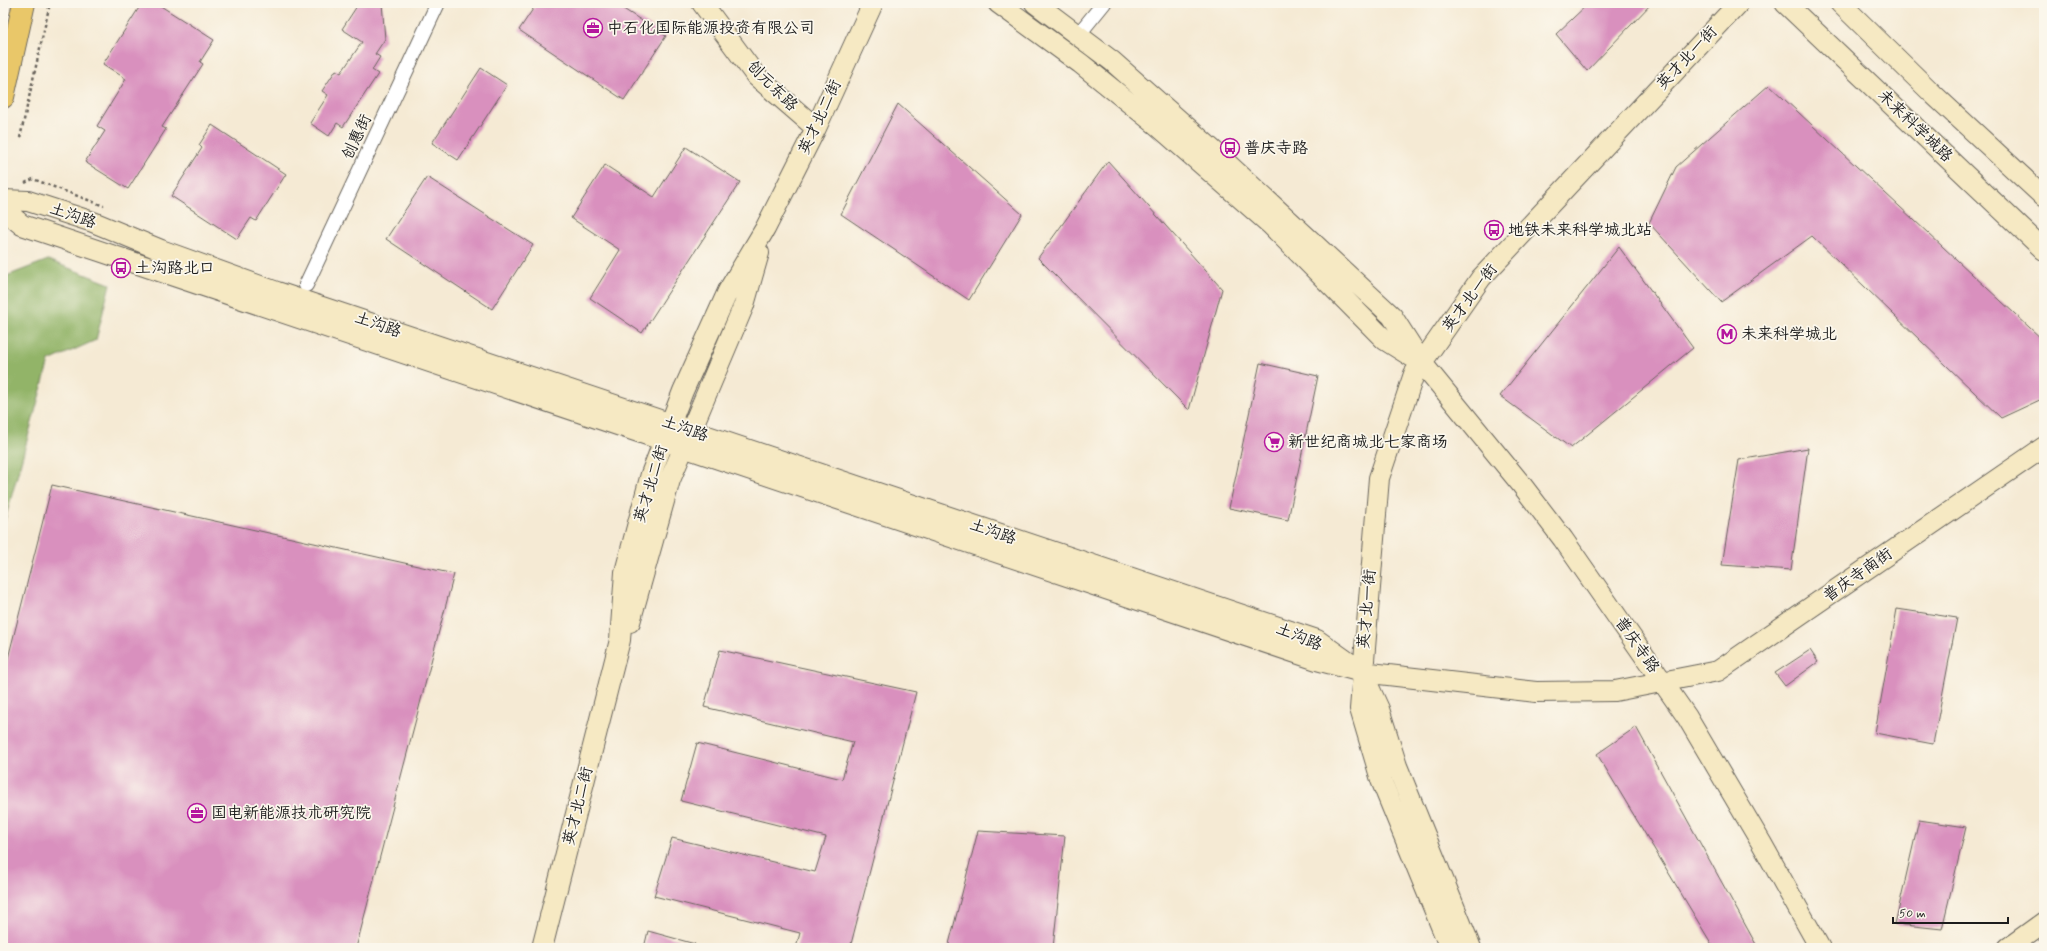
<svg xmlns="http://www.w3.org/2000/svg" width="2047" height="951" font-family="Mynerve,'LXGW WenKai TC',sans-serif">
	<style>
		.forest { fill: #92b468; stroke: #576842 }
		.building { fill: #d990be }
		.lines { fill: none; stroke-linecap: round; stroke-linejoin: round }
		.street-casing { stroke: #68645c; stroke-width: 16 }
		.secondary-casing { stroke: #68645c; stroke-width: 22 }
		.primary-casing { stroke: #68645c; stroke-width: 24 }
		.path { stroke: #68645c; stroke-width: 2.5; stroke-dasharray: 3 3; stroke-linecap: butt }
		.street { stroke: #fff; stroke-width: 14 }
		.secondary { stroke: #f6e9c3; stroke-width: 20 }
		.primary { stroke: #e9c769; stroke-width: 22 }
		.labels { text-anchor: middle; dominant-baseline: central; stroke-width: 3.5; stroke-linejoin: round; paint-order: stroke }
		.poi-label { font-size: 16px; fill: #1c1c1c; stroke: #fbf7ec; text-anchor: start }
		.street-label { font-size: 16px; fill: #1c1c1c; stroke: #fbf7ec }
	</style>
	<rect width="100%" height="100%" fill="#fbf7ec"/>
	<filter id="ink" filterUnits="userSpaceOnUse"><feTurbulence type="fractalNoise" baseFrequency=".025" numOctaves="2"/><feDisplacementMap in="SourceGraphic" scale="8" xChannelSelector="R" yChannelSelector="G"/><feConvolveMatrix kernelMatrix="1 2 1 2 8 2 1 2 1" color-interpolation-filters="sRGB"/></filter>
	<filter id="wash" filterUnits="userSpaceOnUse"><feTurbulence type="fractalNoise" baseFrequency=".012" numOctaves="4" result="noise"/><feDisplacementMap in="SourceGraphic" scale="16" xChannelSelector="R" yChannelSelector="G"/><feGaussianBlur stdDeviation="0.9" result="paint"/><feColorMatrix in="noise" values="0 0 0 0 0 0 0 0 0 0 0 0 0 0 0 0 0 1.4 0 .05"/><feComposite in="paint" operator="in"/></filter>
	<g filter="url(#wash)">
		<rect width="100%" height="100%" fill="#f5ead4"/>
		<path class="forest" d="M48,260L110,284L96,340L49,361L3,527V279L4,277Z"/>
		<g id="blocks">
			<path class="building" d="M142,3H156L214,40L200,62L203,64L162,127L166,129L128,189L85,162L105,131L97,126L126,79L103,64Z
				M359,3H382L385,39L375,54L380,57L372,70L378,74L343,127L337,123L329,136L310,123L328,95L322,91L336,70L341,73L362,42L342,29Z
				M537,3H614L666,36L624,100L519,30Z
				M1589,3H1652L1587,71L1556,34Z
				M481,68L507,85L458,160L432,143Z
				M1769,85L2044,341V398L2001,418L1812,236L1721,302L1649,223L1676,167Z
				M898,104L1022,214L969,300L841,214Z
				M212,125L286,174L256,221L251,218L237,239L171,196L202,148L199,145Z
				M686,147L740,182L642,333L590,298L620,250L571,218L605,165L654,197Z
				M1108,161L1222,289L1189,410L1038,258Z
				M427,177L533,245L492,309L386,239Z
				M1619,247L1693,348L1571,448L1500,396Z
				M1260,363L1318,376L1288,520L1229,508Z
				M1808,448L1791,570L1722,565L1739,460Z
				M52,485L454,574L356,948H3V678Z
				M1897,609L1957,618L1933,744L1875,733Z
				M720,650L916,692L850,948H796L800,933L654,896L672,838L815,872L826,837L681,801L697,743L842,779L853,742L704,707Z
				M1810,650L1818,662L1785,686L1775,673Z
				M1636,727L1758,948H1714L1597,754Z
				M1919,820L1966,827L1942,929L1895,924Z
				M978,831L1065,836L1053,948H948Z
				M648,931L695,944L694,948H644Z"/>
		</g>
	</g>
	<g filter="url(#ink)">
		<use href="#blocks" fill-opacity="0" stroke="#68645c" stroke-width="1"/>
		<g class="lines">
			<g class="street-casing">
				<path id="street" d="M1078,35L1104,3
					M306,285L438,3"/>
			</g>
			<g class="secondary-casing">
				<path id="secondary" d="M702,3L756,76L816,128
					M998,3L1080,63L1158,126L1271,225L1385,340L1417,360
					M1035,3L1112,61L1215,152L1392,316L1422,363L1521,484L1563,539L1687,717L1762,844L1820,948
					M1785,3L2044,250
					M1840,3L1933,94L2044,197
					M3,200L28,201L93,222L161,250L277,292L1317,640L1362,672L1379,709L1397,766L1471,948
					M3,209L22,225L1317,660L1362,672L1536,692L1615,691L1718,671L2044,447
					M630,622L670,480L744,305L759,253
					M542,948L620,640L625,572L651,474L683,391L728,291L765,229L816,128L873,3
					M1450,948L1381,780L1360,709L1379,478L1414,374L1481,278L1739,3
					M2008,948L2044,922"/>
			</g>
			<g class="primary-casing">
				<path id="primary" d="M3,97L24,3"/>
			</g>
			<path class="path" d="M20,138L50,3
				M25,183L33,179L104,206"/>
			<use href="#street" class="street"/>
			<use href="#secondary" class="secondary"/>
			<use href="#primary" class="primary"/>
		</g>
	</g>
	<defs>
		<g id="office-ring" transform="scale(1)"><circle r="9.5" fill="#fbf7ec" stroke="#b5179e" stroke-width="1.5"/><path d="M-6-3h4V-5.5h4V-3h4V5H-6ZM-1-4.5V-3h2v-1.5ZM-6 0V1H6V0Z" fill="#b5179e"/></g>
		<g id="bus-ring" transform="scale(1)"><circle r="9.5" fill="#fbf7ec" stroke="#b5179e" stroke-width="1.5"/><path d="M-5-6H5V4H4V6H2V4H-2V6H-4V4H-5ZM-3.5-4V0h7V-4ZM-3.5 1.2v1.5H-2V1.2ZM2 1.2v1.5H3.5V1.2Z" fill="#b5179e"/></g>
		<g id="metro-ring" transform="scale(1)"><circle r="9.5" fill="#fbf7ec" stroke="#b5179e" stroke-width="1.5"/><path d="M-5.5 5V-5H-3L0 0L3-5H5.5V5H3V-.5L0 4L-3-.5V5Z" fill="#b5179e"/></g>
		<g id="supermarket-ring" transform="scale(1)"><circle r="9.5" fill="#fbf7ec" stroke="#b5179e" stroke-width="1.5"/><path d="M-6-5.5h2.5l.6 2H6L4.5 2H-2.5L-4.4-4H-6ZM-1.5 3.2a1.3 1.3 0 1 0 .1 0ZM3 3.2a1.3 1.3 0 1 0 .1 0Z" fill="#b5179e"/></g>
	</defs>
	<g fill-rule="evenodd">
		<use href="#office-ring" x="593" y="28"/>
		<use href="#bus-ring" x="1230" y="148"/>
		<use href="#bus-ring" x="1494" y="230"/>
		<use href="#bus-ring" x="121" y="268"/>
		<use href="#metro-ring" x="1727" y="334"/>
		<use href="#supermarket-ring" x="1274" y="442"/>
		<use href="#office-ring" x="197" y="813"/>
	</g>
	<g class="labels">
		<g class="poi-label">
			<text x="607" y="28">中石化国际能源投资有限公司</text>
			<text x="1244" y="148">普庆寺路</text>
			<text x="1508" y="230">地铁未来科学城北站</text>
			<text x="135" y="268">土沟路北口</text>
			<text x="1741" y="334">未来科学城北</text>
			<text x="1288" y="442">新世纪商城北七家商场</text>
			<text x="211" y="813">国电新能源技术研究院</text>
		</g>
		<g class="street-label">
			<text transform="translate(1687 58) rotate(-47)">英才北一街</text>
			<text transform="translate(772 86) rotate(45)">创元东路</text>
			<text transform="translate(820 117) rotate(-65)">英才北二街</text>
			<text transform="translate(1915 126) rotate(44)">未来科学城路</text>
			<text transform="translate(357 137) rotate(-65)">创惠街</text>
			<text transform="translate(73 216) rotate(19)">土沟路</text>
			<text transform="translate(1470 298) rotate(-53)">英才北一街</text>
			<text transform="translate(378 325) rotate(19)">土沟路</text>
			<text transform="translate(685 429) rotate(19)">土沟路</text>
			<text transform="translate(651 484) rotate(-73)">英才北二街</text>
			<text transform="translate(993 532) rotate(19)">土沟路</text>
			<text transform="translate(1858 575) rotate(-35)">普庆寺南街</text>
			<text transform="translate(1367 609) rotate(-85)">英才北一街</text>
			<text transform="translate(1299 637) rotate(22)">土沟路</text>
			<text transform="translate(1637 645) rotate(55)">普庆寺路</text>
			<text transform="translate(578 806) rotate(-76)">英才北二街</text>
		</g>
	</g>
	<rect width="2047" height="951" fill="none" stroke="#fbf7ec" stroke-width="16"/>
	<path d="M1893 917v6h115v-6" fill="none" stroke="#1c1c1c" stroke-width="2"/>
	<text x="1899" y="917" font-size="12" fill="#1c1c1c" stroke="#fbf7ec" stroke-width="3" paint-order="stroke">50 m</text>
</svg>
